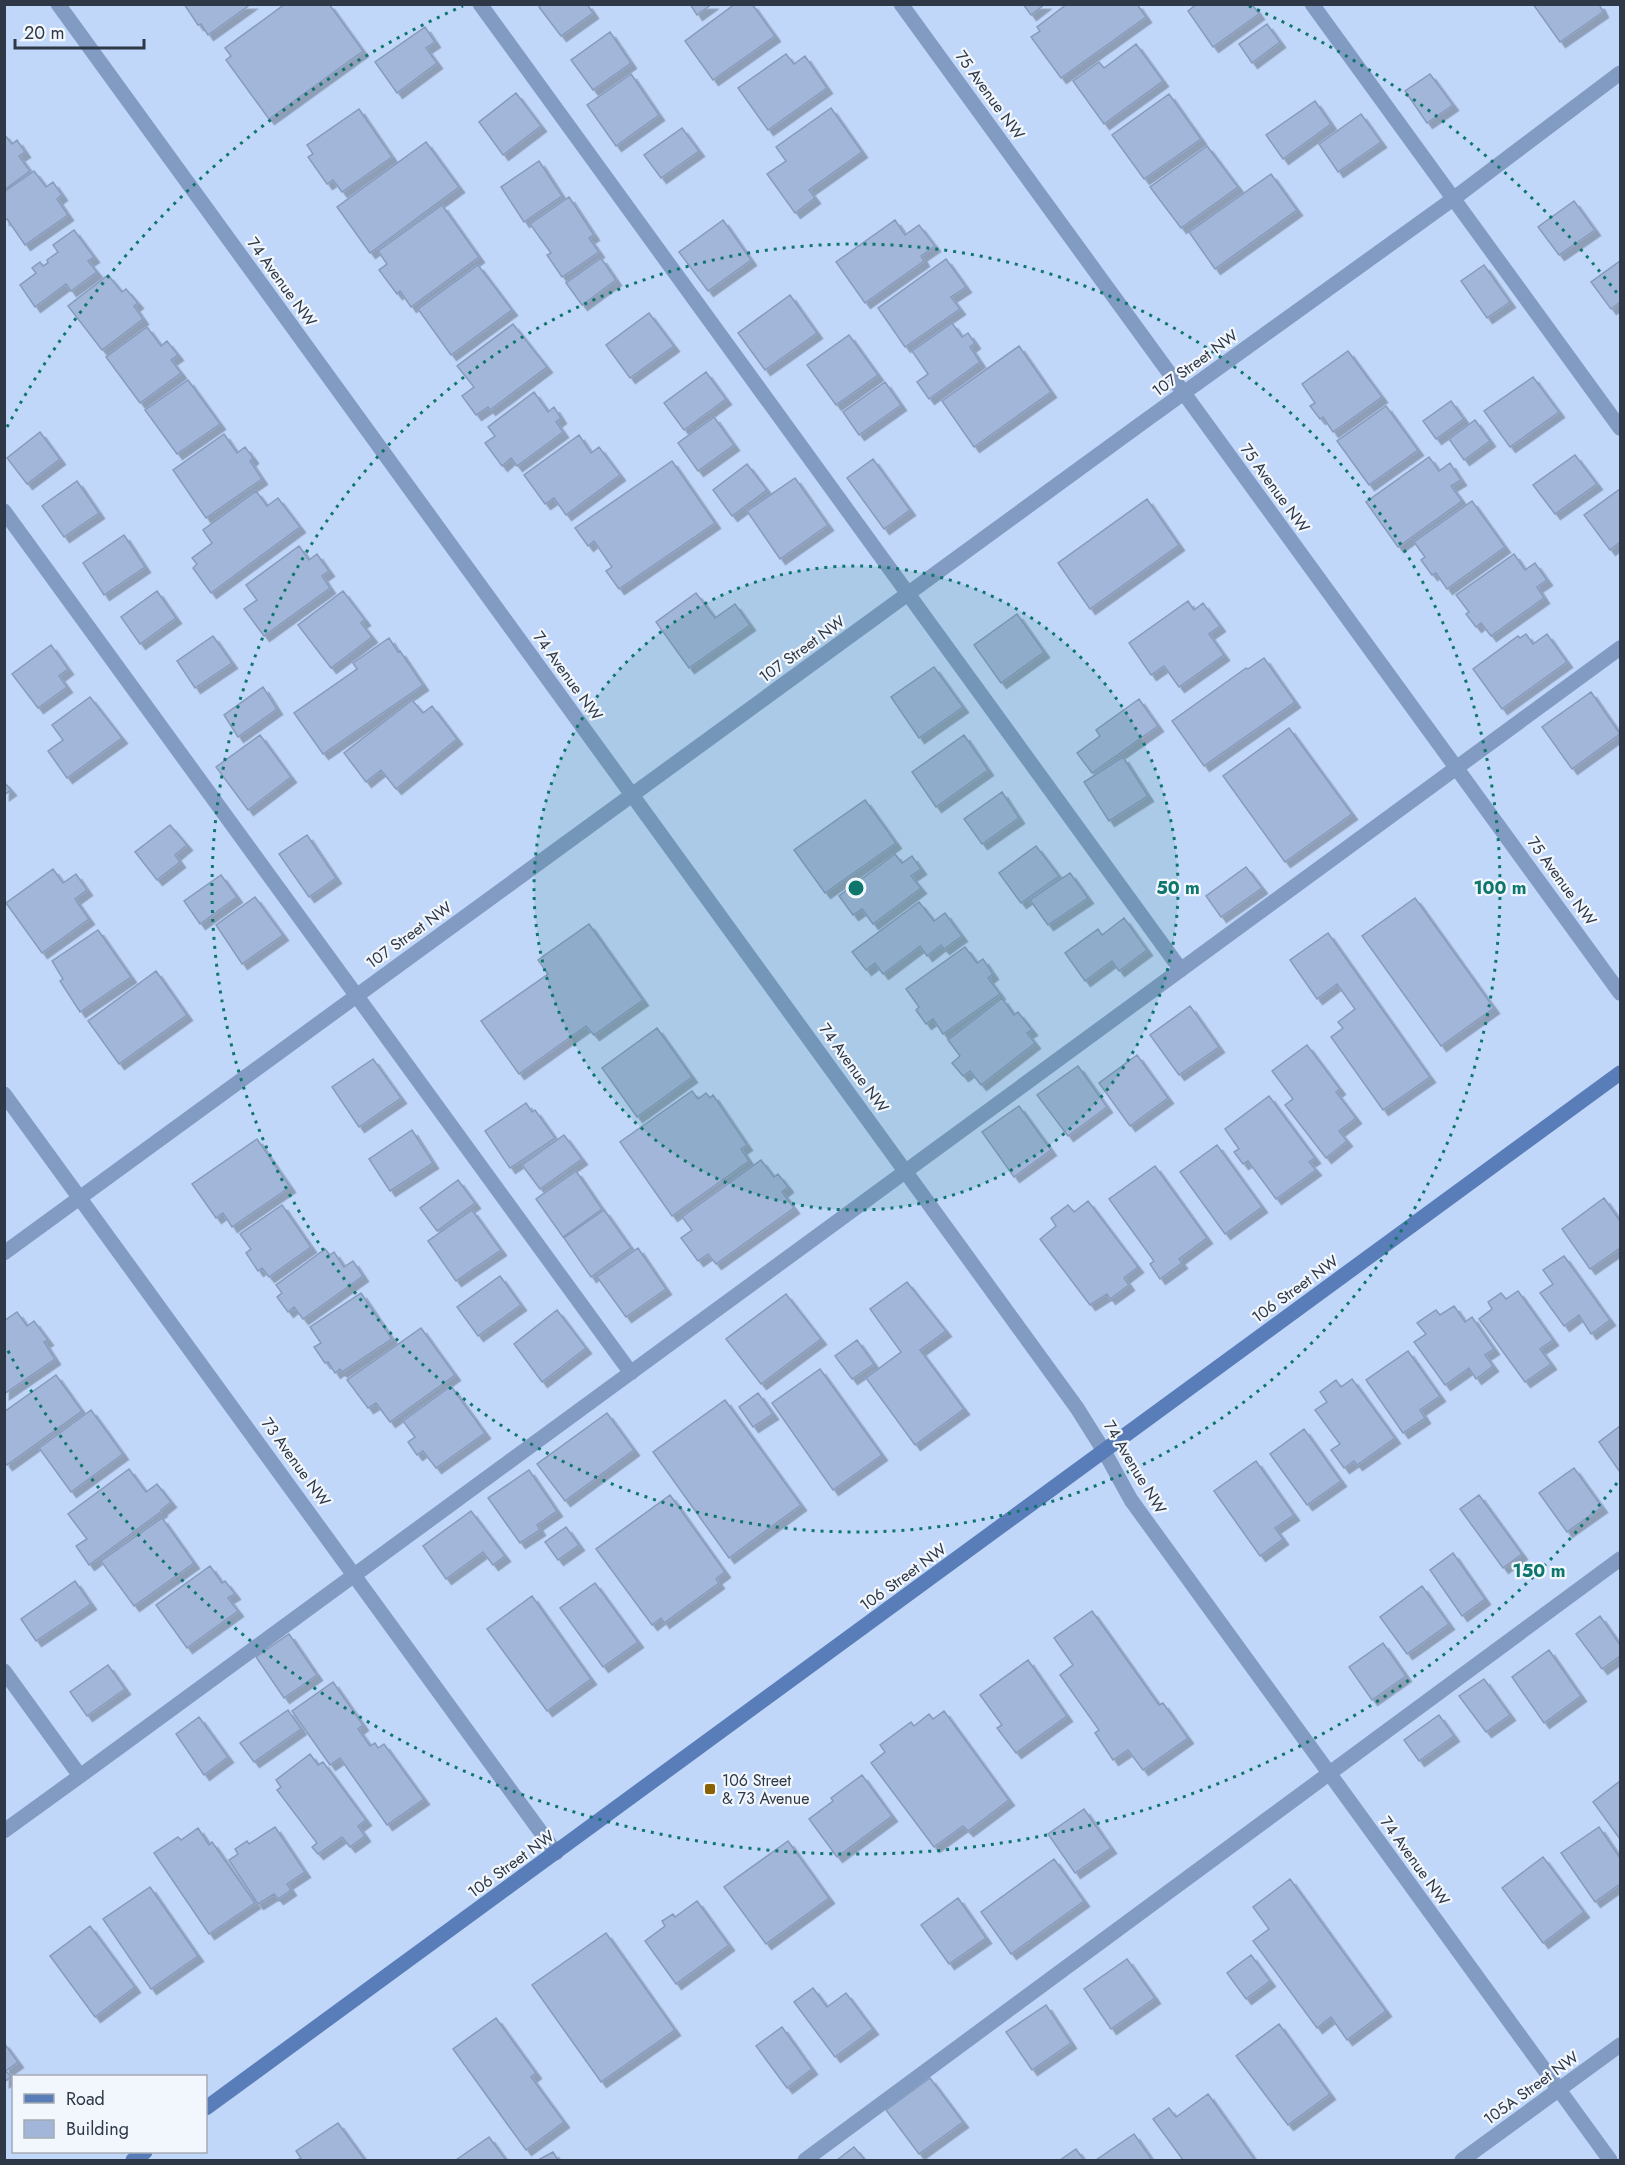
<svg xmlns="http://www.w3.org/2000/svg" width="1625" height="2165" font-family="Jost,sans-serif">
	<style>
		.building { fill: #a1b6d9; stroke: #879bbc; stroke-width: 1.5; filter: url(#shadow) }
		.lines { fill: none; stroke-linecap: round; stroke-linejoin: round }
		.lane { stroke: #829bc3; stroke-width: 15 }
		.street { stroke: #829bc3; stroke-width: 15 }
		.secondary { stroke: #597db8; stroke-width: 15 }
		.ring { fill: none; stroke: #0f766e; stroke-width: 3; stroke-dasharray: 3 6 }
		.poi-dot { fill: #8b6203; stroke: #f2f7fe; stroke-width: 2 }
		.labels { text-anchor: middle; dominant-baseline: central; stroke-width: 4.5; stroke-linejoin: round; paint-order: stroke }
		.street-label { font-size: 16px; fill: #2f3846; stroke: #f2f7fe }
		.poi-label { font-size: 16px; fill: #2f3846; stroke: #f2f7fe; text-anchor: start }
		.centre { fill: #0f766e; stroke: #f2f7fe; stroke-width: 3 }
		.ring-label { font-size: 18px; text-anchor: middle; font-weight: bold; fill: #0f766e; stroke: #f2f7fe; stroke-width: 4.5; stroke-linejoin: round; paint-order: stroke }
	</style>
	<defs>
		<filter id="shadow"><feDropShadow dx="5.5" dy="5.5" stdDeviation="0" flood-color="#0004"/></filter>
	</defs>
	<rect width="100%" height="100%" fill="#c1d7fa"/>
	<path class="building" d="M184,4H251L208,35L201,24L198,25Z
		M285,4H329L363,51L269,119L226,60L231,56L225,48Z
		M542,4H587L593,13L561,36L539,7Z
		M690,4H712L697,15Z
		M735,4H752L775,36L713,80L685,41Z
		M1023,4H1045L1031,15Z
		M1067,4H1137L1146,17L1061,78L1031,37L1040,31L1037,27Z
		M1197,4H1252L1259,14L1213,47L1188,11Z
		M1533,4H1599L1603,12L1560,42Z
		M1267,24L1280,42L1252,63L1239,44Z
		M425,27L435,42L426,48L437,63L397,93L375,62Z
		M610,32L631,63L593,90L571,60Z
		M1136,44L1163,81L1104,124L1073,81L1099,62L1104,68Z
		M786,54L794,64L805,56L827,88L768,130L738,88Z
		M631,74L659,115L616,146L587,105Z
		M1430,74L1453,105L1427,123L1405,91Z
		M516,93L541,126L503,155L479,122Z
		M1169,94L1201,139L1144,179L1112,135Z
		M1315,101L1331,124L1283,159L1266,135Z
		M831,108L862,152L809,190L815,198L795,213L767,174L786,161L776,147Z
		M359,109L392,157L342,192L333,180L327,184L308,157L313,154L307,145Z
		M1361,114L1381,142L1338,172L1319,144Z
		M682,128L699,151L661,178L644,155Z
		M4,134L12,144L17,140L25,152L19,156L30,171L4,190Z
		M426,142L459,187L370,253L337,207Z
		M1207,146L1238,187L1181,228L1150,187Z
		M539,161L562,196L524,222L501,187Z
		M34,171L46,187L53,182L62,195L57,199L68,215L25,245L7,219L4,220V192Z
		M1271,174L1297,210L1215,269L1189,232Z
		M569,197L594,235L589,238L599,252L562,277L547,255L551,253L530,224Z
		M1574,201L1595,230L1559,255L1538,227Z
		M442,205L479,257L411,307L400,291L397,294L379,270L387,264L378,251Z
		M723,220L751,260L708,291L679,252Z
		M895,220L905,235L919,225L935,246L921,256L924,261L865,303L836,262Z
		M74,230L94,257L88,261L97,272L71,291L66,284L35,307L20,285L36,273L32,268L40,262L43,266L48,263L47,260L58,252L53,245Z
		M601,258L616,280L582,305L566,283Z
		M946,259L966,287L951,297L960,309L905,347L878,308Z
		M1620,261V302L1611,309L1591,282Z
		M478,265L512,310L451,355L418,309Z
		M1484,265L1510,302L1487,318L1461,281Z
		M108,275L122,292L126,289L138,303L134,306L143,319L102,350L68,306Z
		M790,295L817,333L765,370L738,333Z
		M649,313L674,346L630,378L606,345Z
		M952,323L962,337L968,333L975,343L970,347L980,362L929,399L917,382L928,374L912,351Z
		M513,324L547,367L490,410L488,407L476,415L462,396L474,387L457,366Z
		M147,327L161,346L167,341L178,355L171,360L181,373L140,403L106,357Z
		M849,335L878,375L836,405L807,365Z
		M1019,346L1051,392L974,447L942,401Z
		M1348,351L1382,397L1333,432L1323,417L1320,419L1310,406L1315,403L1302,384Z
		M706,372L726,399L684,430L664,403Z
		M1533,377L1559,412L1510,447L1484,411Z
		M188,380L220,424L177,454L145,410Z
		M885,382L901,405L859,435L843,412Z
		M534,392L548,412L554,407L561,418L556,422L563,432L517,466L511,458L502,466L485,443L495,436L488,427Z
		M1451,401L1464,419L1436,439L1423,421Z
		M1386,406L1418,450L1369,485L1337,441Z
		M714,417L734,445L698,471L678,443Z
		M1475,420L1490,441L1464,460L1449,439Z
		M40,432L60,459L27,484L7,458Z
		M224,434L237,453L245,447L253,458L250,461L262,479L206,518L173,470Z
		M579,435L591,453L599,447L620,475L566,515L554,498L545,504L524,475Z
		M1575,455L1597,484L1555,514L1533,485Z
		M1429,457L1439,471L1450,463L1461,480L1451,486L1462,501L1398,547L1366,502Z
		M873,459L910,510L884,529L847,478Z
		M672,461L715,523L619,589L606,571L612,567L594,541L588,546L575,528Z
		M747,464L767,490L732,516L713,490Z
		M795,478L828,525L780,559L747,511Z
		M77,481L99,513L64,537L42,506Z
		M1620,489V542L1610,550L1584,515Z
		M256,491L267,506L278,498L300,527L211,593L193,568L197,564L192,558L212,543L203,530Z
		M1147,499L1179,545L1090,609L1058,563Z
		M1472,501L1505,547L1447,589L1436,573L1432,575L1421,560L1425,557L1414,542Z
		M124,535L145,567L104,595L83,563Z
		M299,546L309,560L317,554L329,571L322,576L330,588L264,636L244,609L257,600L246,585Z
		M1514,554L1525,570L1535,563L1547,580L1537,587L1544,598L1491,636L1481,623L1476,627L1466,614L1469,612L1456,595Z
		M157,591L176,618L140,644L121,617Z
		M343,591L365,620L361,623L372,637L331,668L298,625Z
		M696,593L715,618L735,604L750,625L689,668L656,622Z
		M1188,601L1194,610L1203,603L1220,626L1209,634L1224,655L1179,687L1164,666L1151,675L1129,643Z
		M1017,614L1044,652L1001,683L974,645Z
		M1526,634L1533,644L1547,634L1567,662L1502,709L1473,669L1518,636L1520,638Z
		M213,636L232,663L195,688L177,661Z
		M389,638L398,652L400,651L423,685L323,754L294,713L357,669L353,663Z
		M51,645L68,669L59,676L67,687L38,708L12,674Z
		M1264,658L1295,702L1204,766L1172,721L1246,668L1248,669Z
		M934,667L963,707L919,738L891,697Z
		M263,687L277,709L238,737L224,715Z
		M1591,692L1620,734L1572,769L1542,727Z
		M90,697L122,738L67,778L48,751L63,740L52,725Z
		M1139,699L1158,726L1092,773L1077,753L1100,736L1096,730Z
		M412,700L423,713L432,706L457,739L396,789L381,770L366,782L344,753Z
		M1289,728L1352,814L1285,862L1223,776Z
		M260,735L291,777L248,810L216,767Z
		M964,735L988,770L936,807L912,772Z
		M1123,757L1148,796L1109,821L1084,782Z
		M4,782L11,790L4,795Z
		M1002,792L1019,818L982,844L964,819Z
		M865,800L896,843L825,893L794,850Z
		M170,825L187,845L175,855L180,862L157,880L135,852Z
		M307,835L336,878L309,897L279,854Z
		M1036,846L1059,876L1021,903L999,873Z
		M895,854L902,863L912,856L921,869L911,876L921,888L873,924L862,909L853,915L839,896Z
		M1246,867L1262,888L1221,917L1206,896Z
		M53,869L63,883L76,874L87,890L75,899L89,919L42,953L6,903Z
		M1070,873L1088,898L1048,925L1030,900Z
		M221,875L237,897L200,924L184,901Z
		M255,897L283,935L242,964L216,925Z
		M1415,898L1494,1008L1441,1046L1362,936Z
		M919,902L934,921L945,913L962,936L944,949L941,945L927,956L920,946L883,974L875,963L866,970L852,952Z
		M1124,918L1147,950L1119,971L1112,961L1085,981L1065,953L1098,929L1102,935Z
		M589,924L643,1000L594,1035L586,1026L519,1074L481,1021L548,974L538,960Z
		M98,930L131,977L80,1012L60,981L63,979L52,961Z
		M1328,933L1430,1077L1383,1110L1331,1037L1343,1028L1338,1022L1355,1009L1337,984L1317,999L1290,960Z
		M965,947L977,963L983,959L993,974L988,978L1000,994L943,1034L933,1019L926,1024L916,1010L919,1007L906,989Z
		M156,971L187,1015L119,1064L88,1021Z
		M1002,998L1014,1015L1018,1012L1032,1030L1027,1033L1035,1043L981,1085L970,1071L963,1076L952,1063L960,1056L948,1040Z
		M1190,1006L1219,1047L1179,1075L1150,1035Z
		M657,1028L692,1077L637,1117L602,1068Z
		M1307,1045L1340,1089L1336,1092L1356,1118L1339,1131L1347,1141L1326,1158L1285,1105L1293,1099L1272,1071Z
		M1137,1055L1168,1098L1130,1126L1099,1083Z
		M373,1059L401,1098L359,1127L332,1087Z
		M1078,1066L1107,1107L1068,1136L1037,1095Z
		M692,1091L698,1099L706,1093L710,1098L713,1095L747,1145L741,1149L749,1161L672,1216L620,1142Z
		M1269,1096L1315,1158L1309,1162L1316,1170L1276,1199L1248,1161L1243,1164L1234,1152L1239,1149L1225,1129Z
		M526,1103L532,1112L535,1110L555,1138L510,1168L485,1131Z
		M1019,1106L1051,1150L1014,1177L982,1132Z
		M412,1130L433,1163L390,1191L369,1159Z
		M564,1135L582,1159L540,1189L522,1165Z
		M257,1139L290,1187L232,1227L223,1213L216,1218L192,1184Z
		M1217,1145L1262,1207L1225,1234L1180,1172Z
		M761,1160L774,1177L778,1174L788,1187L782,1192L794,1208L716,1264L708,1254L698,1261L681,1238L692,1230L682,1217Z
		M1155,1166L1207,1238L1179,1259L1182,1263L1160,1279L1150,1264L1154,1261L1109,1199Z
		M576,1171L602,1209L563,1237L536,1199Z
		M458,1180L475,1203L437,1231L420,1208Z
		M1604,1198L1620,1221V1248L1590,1269L1562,1229Z
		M1088,1201L1138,1267L1124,1278L1129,1285L1110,1299L1107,1294L1090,1305L1040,1239L1056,1226L1051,1218L1068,1205L1074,1212Z
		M282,1205L311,1247L269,1277L262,1268L258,1271L246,1253L251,1249L240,1234Z
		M472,1210L501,1250L456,1281L428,1241Z
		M604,1210L631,1248L591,1277L564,1238Z
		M638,1248L666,1289L626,1317L597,1277Z
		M325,1249L330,1255L334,1252L344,1267L353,1261L363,1276L303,1319L294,1307L288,1312L277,1297L282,1293L276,1285Z
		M1564,1256L1610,1320L1591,1334L1579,1315L1564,1326L1540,1293L1553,1284L1543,1270Z
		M500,1276L521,1305L478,1336L457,1307Z
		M907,1282L946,1331L920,1350L964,1409L915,1445L866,1378L901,1352L870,1309Z
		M1518,1291L1553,1340L1540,1349L1551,1364L1525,1382L1479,1319L1492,1309L1488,1302L1501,1293L1506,1299Z
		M361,1293L392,1339L342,1372L340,1369L335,1373L328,1362L325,1363L314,1347L321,1343L310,1327Z
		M786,1294L821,1339L761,1384L726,1339Z
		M1454,1306L1465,1322L1472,1317L1494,1349L1485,1355L1493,1366L1476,1379L1469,1368L1445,1385L1414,1342L1426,1334L1417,1323L1436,1310L1440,1315Z
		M557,1310L586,1348L542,1382L514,1344Z
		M17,1312L27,1326L34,1321L48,1340L44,1342L55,1359L4,1394V1321Z
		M421,1328L455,1375L390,1422L376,1403L368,1408L347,1380Z
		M857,1340L874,1364L852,1379L835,1356Z
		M1408,1351L1440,1396L1420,1410L1425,1418L1403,1433L1366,1380Z
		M820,1369L882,1455L833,1490L772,1403Z
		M56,1375L82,1411L7,1465L4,1461V1412Z
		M1352,1379L1395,1438L1357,1465L1354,1461L1344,1468L1331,1450L1340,1444L1315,1410L1327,1402L1320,1392L1336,1380L1341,1387Z
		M451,1386L485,1433L436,1468L423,1451L417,1455L408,1442L415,1437L403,1421Z
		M758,1393L773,1414L753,1427L739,1407Z
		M725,1400L801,1505L729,1558L653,1452Z
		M91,1410L123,1454L71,1492L39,1448Z
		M607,1413L634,1450L565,1501L537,1464Z
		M1620,1426V1472L1599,1442Z
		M1304,1429L1341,1481L1307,1505L1270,1454Z
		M1256,1461L1294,1515L1275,1528L1283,1539L1260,1556L1214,1491Z
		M1574,1468L1602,1507L1567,1532L1539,1493Z
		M129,1469L146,1492L157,1484L171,1502L161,1510L162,1511L89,1565L76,1546L87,1539L68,1514Z
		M529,1470L557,1511L537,1525L540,1530L520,1543L488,1498Z
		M670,1495L725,1572L716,1579L719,1583L664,1623L661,1618L652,1625L596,1549Z
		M1479,1495L1522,1554L1503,1568L1460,1509Z
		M471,1511L505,1556L493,1565L483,1552L446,1579L423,1546Z
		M162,1518L194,1563L134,1606L101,1561Z
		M566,1527L579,1545L558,1560L545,1542Z
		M1453,1553L1485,1599L1462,1616L1430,1570Z
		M210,1566L222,1583L225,1581L235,1594L228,1598L238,1611L187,1648L156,1605Z
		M75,1581L91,1604L36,1641L21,1619Z
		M595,1583L638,1642L603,1667L560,1608Z
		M1422,1586L1449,1624L1407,1654L1380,1617Z
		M532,1596L591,1679L547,1711L487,1629Z
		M1092,1611L1159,1705L1163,1703L1188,1738L1143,1770L1128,1750L1113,1760L1095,1733L1099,1730L1060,1675L1073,1665L1054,1638Z
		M1600,1616L1620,1645V1656L1602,1669L1576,1634Z
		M289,1634L317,1675L284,1698L256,1657Z
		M1383,1643L1406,1676L1372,1700L1349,1667Z
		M1549,1650L1581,1696L1544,1723L1512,1677Z
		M1028,1660L1067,1716L1016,1753L997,1728L1002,1725L980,1695Z
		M108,1665L125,1689L87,1716L70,1692Z
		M1484,1679L1510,1715L1486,1732L1459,1696Z
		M333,1682L363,1725L358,1729L370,1746L375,1743L378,1748L384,1744L424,1799L387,1825L340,1758L330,1765L292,1711Z
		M288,1710L301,1729L254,1762L240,1743Z
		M944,1711L1009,1800L968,1831L963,1826L934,1847L871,1763L885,1752L880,1745L911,1722L914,1726L929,1714L933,1719Z
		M1439,1715L1454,1736L1419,1761L1404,1740Z
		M199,1717L228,1757L204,1775L176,1734Z
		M310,1754L318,1765L323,1762L366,1820L358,1826L365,1836L350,1847L342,1837L318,1854L312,1847L317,1843L277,1790L281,1787L276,1780Z
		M862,1775L892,1816L837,1857L809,1819L833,1801L831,1798Z
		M1620,1781V1839L1593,1802Z
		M1084,1809L1111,1848L1075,1873L1048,1834Z
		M275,1827L305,1872L287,1884L291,1890L278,1899L274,1894L258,1904L229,1860L238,1854L235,1849L247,1841L249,1844Z
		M1599,1827L1620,1858V1884L1595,1902L1561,1853Z
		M198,1828L209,1845L212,1842L255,1903L209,1934L154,1853L178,1837L181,1840Z
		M788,1841L829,1898L766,1944L724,1887Z
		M1543,1857L1584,1912L1543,1943L1502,1888Z
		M1054,1859L1084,1901L1011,1954L981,1912Z
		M1290,1879L1386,2011L1347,2040L1331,2017L1317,2028L1253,1941L1269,1929L1253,1907Z
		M150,1887L198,1956L151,1989L103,1919Z
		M958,1898L986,1938L949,1964L921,1925Z
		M697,1901L729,1945L676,1984L645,1941L665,1926L662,1921L673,1914L675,1917Z
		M90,1926L135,1987L95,2017L50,1956Z
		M606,1933L675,2030L601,2082L532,1985Z
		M1251,1955L1270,1981L1246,1999L1227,1973Z
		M1127,1959L1155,1998L1111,2029L1084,1989Z
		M813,1988L827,2007L846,1993L873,2029L835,2057L794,2002Z
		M1046,2005L1071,2043L1032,2070L1006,2032Z
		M496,2018L536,2073L531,2077L564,2122L526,2150L453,2049Z
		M1279,2024L1330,2094L1288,2125L1236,2056Z
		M782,2027L812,2069L787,2088L756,2046Z
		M4,2043L18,2062L6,2071L11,2077L4,2082Z
		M930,2078L963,2122L919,2154L886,2110Z
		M1208,2094L1255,2160H1183L1153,2119L1169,2108L1176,2117Z
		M338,2123L365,2160H297L301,2158L296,2151Z
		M1134,2134L1152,2160H1096Z
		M489,2137L506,2160H456Z
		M854,2147L865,2160H837Z
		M1076,2149L1084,2160H1060Z
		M553,2152L558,2160H538Z"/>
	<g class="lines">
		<path class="lane" d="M480,4L1181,970
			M1312,4L1620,428
			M4,511L631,1373
			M4,1671L80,1776L1620,648
			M4,1831L80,1776
			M805,2160L1620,1559"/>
		<path class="street" d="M58,4L1077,1408L1104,1451L1131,1500L1610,2160
			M901,4L1620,993
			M4,1094L556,1853
			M4,1253L1142,423L1453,199L1620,73
			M1462,2160L1620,2045"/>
		<path class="secondary" d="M206,2108L1620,1073
			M133,2160L145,2152"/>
	</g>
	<circle cx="856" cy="888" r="322" fill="#0f766e" fill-opacity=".12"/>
	<g class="ring">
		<circle cx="856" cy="888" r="322"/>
		<circle cx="856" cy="888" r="644"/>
		<path d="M1617 1483A966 966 0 0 1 7 1349M7 427A966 966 0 0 1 463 6M1249 6A966 966 0 0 1 1617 293"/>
	</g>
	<rect class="poi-dot" x="704" y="1783" width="12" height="12" rx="3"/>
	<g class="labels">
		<g class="street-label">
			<text transform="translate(990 95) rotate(54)">75 Avenue NW</text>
			<text transform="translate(282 282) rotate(54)">74 Avenue NW</text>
			<text transform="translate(1195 363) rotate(-36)">107 Street NW</text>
			<text transform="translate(1275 488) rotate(54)">75 Avenue NW</text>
			<text transform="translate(802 649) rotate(-36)">107 Street NW</text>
			<text transform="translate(568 676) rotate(54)">74 Avenue NW</text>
			<text transform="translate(1562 881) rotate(54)">75 Avenue NW</text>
			<text transform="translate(409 935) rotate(-36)">107 Street NW</text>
			<text transform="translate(854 1068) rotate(54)">74 Avenue NW</text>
			<text transform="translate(1295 1289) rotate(-36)">106 Street NW</text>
			<text transform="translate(296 1462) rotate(54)">73 Avenue NW</text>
			<text transform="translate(1135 1467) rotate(59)">74 Avenue NW</text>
			<text transform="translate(903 1577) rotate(-36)">106 Street NW</text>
			<text transform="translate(1415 1861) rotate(54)">74 Avenue NW</text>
			<text transform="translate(511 1864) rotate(-36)">106 Street NW</text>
			<text transform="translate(1531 2088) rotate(-36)">105A Street NW</text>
		</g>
		<g class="poi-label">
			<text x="722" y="1780">106 Street<tspan x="722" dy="18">&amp; 73 Avenue</tspan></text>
		</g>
	</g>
	<circle cx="856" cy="888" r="9" class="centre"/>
	<g class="ring-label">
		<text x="1178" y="894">50 m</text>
		<text x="1500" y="894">100 m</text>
		<text x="1539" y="1577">150 m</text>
	</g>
	<rect width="1625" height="2165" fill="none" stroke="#2f3846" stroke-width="12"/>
	<rect x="12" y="2075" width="195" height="78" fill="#f2f7fe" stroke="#a4abb4" stroke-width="1.5"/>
	<rect x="24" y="2094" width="30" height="9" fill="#597db8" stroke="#a4abb4" stroke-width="1.5"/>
	<text x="66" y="2105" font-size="18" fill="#2f3846">Road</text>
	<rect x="24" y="2120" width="30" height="18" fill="#a1b6d9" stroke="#a4abb4" stroke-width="1.5"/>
	<text x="66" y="2135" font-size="18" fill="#2f3846">Building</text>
	<path d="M15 39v9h129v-9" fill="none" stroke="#2f3846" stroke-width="3"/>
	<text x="24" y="39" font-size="18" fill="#2f3846" stroke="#f2f7fe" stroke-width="4.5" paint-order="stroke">20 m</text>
</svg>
